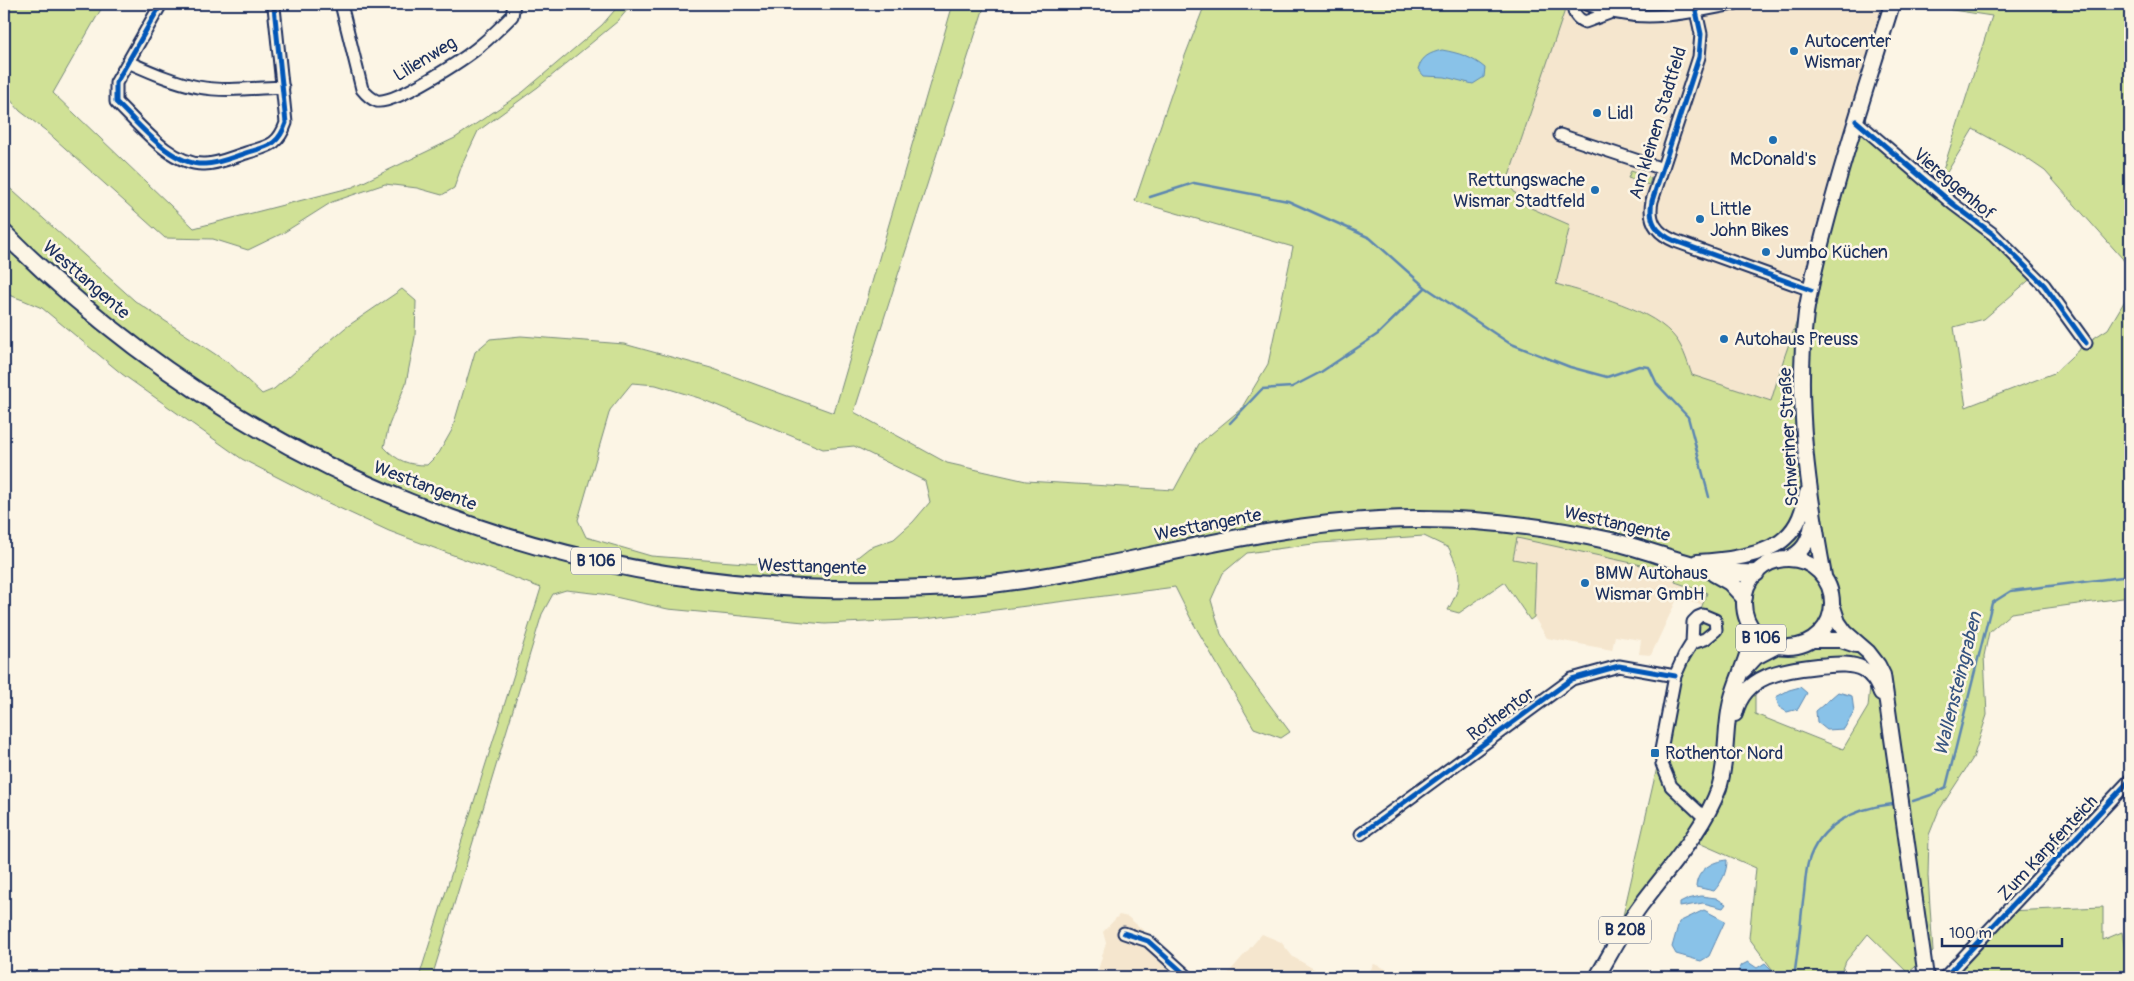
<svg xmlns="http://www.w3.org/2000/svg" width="2134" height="981" font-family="Pangolin,sans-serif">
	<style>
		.built { fill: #f5e6ce }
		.green { fill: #d0e196; stroke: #76887a; fill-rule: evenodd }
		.water { fill: #89c2e8; stroke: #5d87b1 }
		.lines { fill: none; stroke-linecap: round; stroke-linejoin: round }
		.stream { stroke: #5d87b1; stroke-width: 2.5 }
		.minor-casing { stroke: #1b2f5e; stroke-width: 15 }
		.major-casing { stroke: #1b2f5e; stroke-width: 18 }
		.highway-casing { stroke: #1b2f5e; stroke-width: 20 }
		.minor { stroke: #fcf5e5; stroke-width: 11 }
		.major { stroke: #fcf5e5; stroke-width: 14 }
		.highway { stroke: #fcf5e5; stroke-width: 16 }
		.cycleway-casing { stroke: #fcf5e5; stroke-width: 8 }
		.cycleway { stroke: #0057b8; stroke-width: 5 }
		.poi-dot { fill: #1f6fb2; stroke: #fcf5e5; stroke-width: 2 }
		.labels { text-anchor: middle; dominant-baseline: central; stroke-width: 5; stroke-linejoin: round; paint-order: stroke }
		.shield { fill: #fcf5e5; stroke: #5e6a86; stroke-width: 1 }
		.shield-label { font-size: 16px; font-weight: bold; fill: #1b2f5e }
		.poi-label { font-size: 18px; fill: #1b2f5e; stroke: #fcf5e5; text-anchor: start }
		.street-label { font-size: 18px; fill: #1b2f5e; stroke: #fcf5e5 }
		.water-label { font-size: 19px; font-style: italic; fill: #365480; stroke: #fcf5e5 }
	</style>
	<rect width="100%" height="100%" fill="#fcf5e5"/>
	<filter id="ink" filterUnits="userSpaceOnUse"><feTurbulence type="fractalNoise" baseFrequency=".02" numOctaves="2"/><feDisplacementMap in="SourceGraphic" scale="10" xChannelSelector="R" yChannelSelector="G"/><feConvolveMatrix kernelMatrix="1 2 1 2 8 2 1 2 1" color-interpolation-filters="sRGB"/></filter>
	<g filter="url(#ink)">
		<path class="built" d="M1567,4H1892L1815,266L1784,358L1771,401L1692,375L1685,358L1657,322L1631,307L1556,284L1570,225L1524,205L1507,182Z
			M1517,538L1679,573L1675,582L1707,593L1702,605L1677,599L1651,655L1639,654L1641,640L1615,636L1612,650L1547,638L1534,617L1536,563L1513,560Z
			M1119,915L1128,917L1196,977H1096L1106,943L1103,932Z
			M1262,934L1281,942L1293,957L1328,977H1225Z
			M1374,964L1405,977H1366Z"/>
		<path class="green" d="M4,4H104L53,93L194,228L353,187L455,138L523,92L602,25L620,4H632L618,21L538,87L478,131L462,165L454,188L442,195L417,188L385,184L332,202L283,233L248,250L213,239L165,238L45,130L20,111L9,98L4,77Z
			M953,4H985L854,412L947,463L1026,481L1174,490L1199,444L1241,409L1268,364L1293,247L1135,201L1178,74L1205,4H1567L1507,182L1524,205L1570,225L1556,284C1592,295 1654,308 1677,340C1684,350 1688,364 1692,375L1771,401L1784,358L1807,292L1832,195L1858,124L1937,189L1992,16L1913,4H2130V270L2122,258L2045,171L2023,156L1973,129L1937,189L1993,234L2035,275L1984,319L1954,327L1966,407L2054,373L2086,343L2108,329L2130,292V597L2011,613L1989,632L1984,656L1987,715L1973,758L1939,810L1929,835L1928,876L1933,952L1908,973L1868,934L1846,961L1840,977H1778L1749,938L1756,868L1690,839L1640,907L1617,942L1661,750L1675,676L1707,593L1675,582L1678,573L1517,538L1513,559L1536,563L1534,617L1530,620L1504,582L1459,613L1448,610C1463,583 1462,576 1449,548L1424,536L1320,543L1247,553L1223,573L1211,600L1221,634L1244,670L1290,732L1281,738L1254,728L1191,619L1175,587L925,619L825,624L668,609L602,594L566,590L553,594L542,614L432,977H419L541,588L389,531L322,500L242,459L122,374L42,308L23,300L9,295L4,297V240C62,297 124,349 191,395C408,542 696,616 956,593C1029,586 1100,573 1172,559C1212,551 1252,541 1292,536C1321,532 1351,528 1381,527C1426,524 1473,528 1518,529L1519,526C1470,522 1421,516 1373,520C1243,530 1118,572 988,585C956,588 923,588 891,589C553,597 243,469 4,233V183L135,301L230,364L262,394L274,389L345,328L402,289L416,301L415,337L406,383L389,425L384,447C397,461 408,465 427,465L439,453L452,430L475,352L490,339L521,336L624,344L711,368L834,413ZM632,383L656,385L699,398L823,449L854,446L925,481L930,502L913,522L894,539L869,548L850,563L813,568L651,556L586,537L578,520L610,410ZM1840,664L1857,667L1871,675L1868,707L1843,749L1755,714V682C1780,666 1811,667 1840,664Z
			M1631,171L1651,178L1649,185L1628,178Z
			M2103,907V940L2122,932L2129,977H1945L2007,911Z"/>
		<path class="water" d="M1442,50C1459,53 1472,57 1485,68L1484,77L1473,84L1445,77L1424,76L1418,69C1422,56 1430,53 1442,50Z
			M1800,687L1807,693L1798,709L1787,712L1779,707L1776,697L1789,690Z
			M1838,692L1852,696L1854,712L1844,729L1827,730L1817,722L1816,711Z
			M1727,860C1727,872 1722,882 1714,891L1696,887C1697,870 1712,861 1727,860Z
			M1701,896L1716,898L1726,904L1723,908L1703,903L1680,907V903L1688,899Z
			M1704,910L1725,921L1709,956L1701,961L1676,954L1672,947L1679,922Z
			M1748,962L1757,968L1765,963L1774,972L1769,977H1743L1738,971L1742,965Z"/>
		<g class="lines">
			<path class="stream" d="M1150,197L1194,183L1288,201L1370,238L1425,287L1509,343L1570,367L1607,377L1639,366L1649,367L1657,384L1688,417L1709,497
				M1230,423L1262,389L1292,387L1321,372L1378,334L1425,288
				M1913,801L1931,795L1946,787L1992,603L2011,591L2130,576
				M1794,977C1798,952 1800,927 1803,901C1805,889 1805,875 1808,863C1819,824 1856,808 1893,804"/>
			<g class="minor-casing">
				<path id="minor" d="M161,4L116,83V102C139,124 171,166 205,164C218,164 233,157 246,153C268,146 278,146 286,123L274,7L271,4
					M341,4L362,89C366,94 371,99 377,101C396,104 466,58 481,45C492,36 502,26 512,16L514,4
					M1574,4C1572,12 1577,19 1585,22L1612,12
					M1587,4C1637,25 1683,14 1734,4
					M1696,11L1701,34L1699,57L1652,201C1648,221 1656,233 1675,241L1811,290
					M128,62C151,72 173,82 198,87C225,92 255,88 283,87
					M1856,121L1953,204L1993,234L2044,285L2086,343
					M1560,135L1663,169
					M1692,643L1705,639L1716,630L1715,620L1703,615L1698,617L1693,622L1692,643L1684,656L1675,676L1661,750L1662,764L1671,786L1704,817
					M1361,834L1572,679L1619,666L1675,676
					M1124,933L1148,941L1188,977
					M1945,977L2130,780"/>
			</g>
			<g class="major-casing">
				<path id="major" d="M1744 603a44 44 0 1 1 88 0a44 44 0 1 1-88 0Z
					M1787,559C1803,552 1809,542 1812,525
					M1697,562C1722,561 1766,556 1785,538C1799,526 1803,510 1807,493
					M1824,576C1808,490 1795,401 1806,313C1811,282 1819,251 1827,221C1846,148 1870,76 1892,4
					M1833,607L1838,622L1845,632L1868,652L1878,665L1883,675L1926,977
					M1813,640H1841L1856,645
					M1744,670L1756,657L1777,646
					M1735,714C1744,674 1784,670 1818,666C1833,665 1849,662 1863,669C1873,675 1877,683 1881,693
					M1597,977C1611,953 1624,928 1641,905C1667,870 1704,830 1719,788C1728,759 1724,730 1731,701C1737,676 1751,655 1752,628"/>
			</g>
			<g class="highway-casing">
				<path id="highway" d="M4,233C242,469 553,597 889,589C923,588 958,588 992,584C1122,569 1248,526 1379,520C1457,516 1535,524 1611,541C1659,552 1707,576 1756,573
					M1714,573L1730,582L1744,597"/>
			</g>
			<use href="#minor" class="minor"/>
			<use href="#major" class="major"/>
			<use href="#highway" class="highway"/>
			<g class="cycleway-casing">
				<path id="cycleway" d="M161,4L116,83V102C139,124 171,166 205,164C218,164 233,157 246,153C268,146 278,146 286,123L274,7L271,4
					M1696,11L1701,34L1699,57L1652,201C1648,221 1656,233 1675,241L1811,290
					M1856,121L1953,204L1993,234L2044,285L2086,343
					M1361,834L1572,679L1619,666L1675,676
					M1124,933L1148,941L1188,977
					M1945,977L2130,780"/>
			</g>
			<use href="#cycleway" class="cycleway"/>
		</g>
	</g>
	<g class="poi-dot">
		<circle cx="1794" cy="51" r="5"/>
		<circle cx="1597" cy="113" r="5"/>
		<circle cx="1773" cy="140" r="5"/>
		<circle cx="1595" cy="190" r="5"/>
		<circle cx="1700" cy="219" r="5"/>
		<circle cx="1766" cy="252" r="5"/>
		<circle cx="1724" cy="339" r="5"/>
		<circle cx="1585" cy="583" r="5"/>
		<rect x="1650" y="748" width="10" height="10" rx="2.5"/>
	</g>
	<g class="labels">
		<g class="shield">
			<rect x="571" y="547.5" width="50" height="27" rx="4"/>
			<rect x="1736" y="624.5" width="50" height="27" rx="4"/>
			<rect x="1599" y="916.5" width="52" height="27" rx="4"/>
		</g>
		<g class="shield-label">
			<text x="596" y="561">B 106</text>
			<text x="1761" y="638">B 106</text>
			<text x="1625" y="930">B 208</text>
		</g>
		<g class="poi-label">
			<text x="1804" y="41">Autocenter<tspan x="1804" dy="21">Wismar</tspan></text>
			<text x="1607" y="113">Lidl</text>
			<text x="1773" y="159" text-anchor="middle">McDonald's</text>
			<text x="1585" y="180" text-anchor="end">Rettungswache<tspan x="1585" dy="21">Wismar Stadtfeld</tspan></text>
			<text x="1710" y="209">Little<tspan x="1710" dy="21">John Bikes</tspan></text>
			<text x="1776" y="252">Jumbo Küchen</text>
			<text x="1734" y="339">Autohaus Preuss</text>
			<text x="1595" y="573">BMW Autohaus<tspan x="1595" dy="21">Wismar GmbH</tspan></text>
			<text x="1665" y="753">Rothentor Nord</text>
		</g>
		<g class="street-label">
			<text transform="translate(425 59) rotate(-31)">Lilienweg</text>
			<text transform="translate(1658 123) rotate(-73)">Am kleinen Stadtfeld</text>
			<text transform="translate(1954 184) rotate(40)">Viereggenhof</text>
			<text transform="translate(86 280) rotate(41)">Westtangente</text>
			<text transform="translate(1789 437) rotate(-93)">Schweriner Straße</text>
			<text transform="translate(425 486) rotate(21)">Westtangente</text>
			<text transform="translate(1617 524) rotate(13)">Westtangente</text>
			<text transform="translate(1208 525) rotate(-11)">Westtangente</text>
			<text transform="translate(812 567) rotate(2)">Westtangente</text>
			<text transform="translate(1501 714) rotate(-36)">Rothentor</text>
			<text transform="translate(2048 848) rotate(-47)">Zum Karpfenteich</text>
		</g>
		<g class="water-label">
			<text transform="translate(1958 684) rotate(-76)">Wallensteingraben</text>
		</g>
	</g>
	<rect width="2134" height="981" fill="none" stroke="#fcf5e5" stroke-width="20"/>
	<rect x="10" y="10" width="2114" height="961" fill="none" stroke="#1b2f5e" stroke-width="2" filter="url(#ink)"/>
	<path d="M1942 938v8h120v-8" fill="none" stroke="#1b2f5e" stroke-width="2.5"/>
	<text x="1949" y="938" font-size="15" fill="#1b2f5e" stroke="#fcf5e5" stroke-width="4" paint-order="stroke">100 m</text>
</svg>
